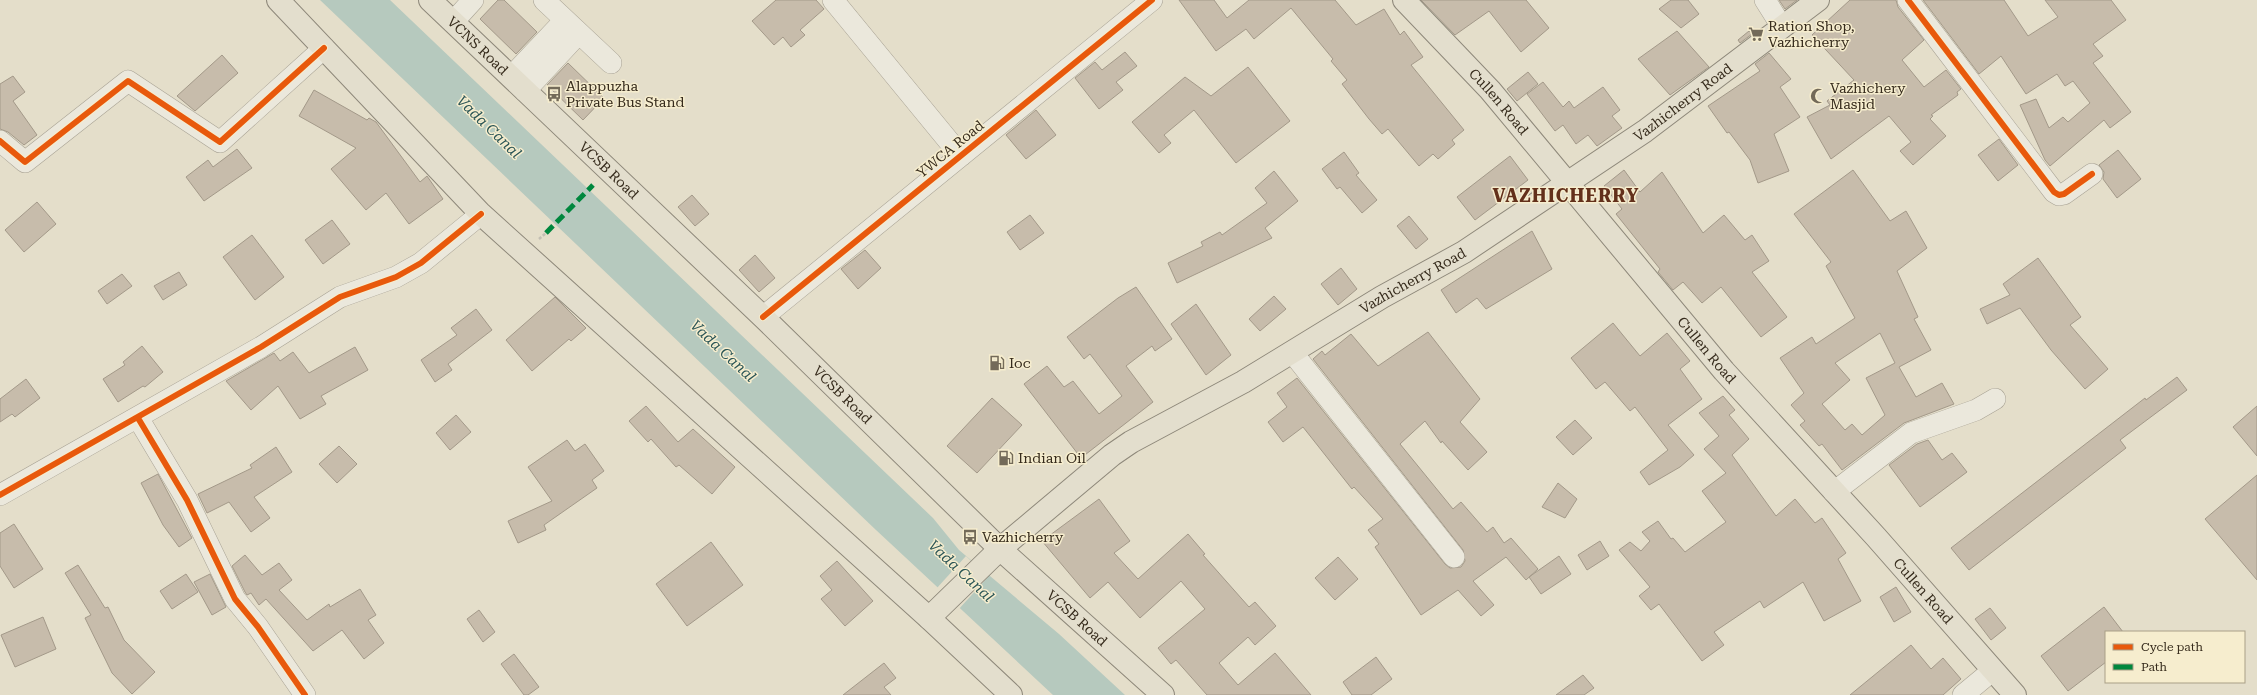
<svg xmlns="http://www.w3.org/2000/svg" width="2257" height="695" font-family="'Roboto Serif',serif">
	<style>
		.water { fill: #b6c9be }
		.pier { fill: #e4deca }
		.building { fill: #c7bcab; stroke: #a39989; fill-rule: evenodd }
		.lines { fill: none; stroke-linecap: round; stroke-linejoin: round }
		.minor-casing { stroke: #a8a294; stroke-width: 22 }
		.major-casing { stroke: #8e887a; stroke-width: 24 }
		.path { stroke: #c3bfb3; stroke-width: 2.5; stroke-dasharray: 3 2; stroke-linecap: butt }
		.minor { stroke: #ebe8dc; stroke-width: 21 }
		.major { stroke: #e3decd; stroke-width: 22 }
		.quiet { stroke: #00873e; stroke-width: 5; stroke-dasharray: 10 5; stroke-linecap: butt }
		.cycleway-casing { stroke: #f6edce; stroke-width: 8 }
		.cycleway { stroke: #e8590c; stroke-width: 6 }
		.labels { text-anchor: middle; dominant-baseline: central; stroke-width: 3; stroke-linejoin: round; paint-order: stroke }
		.poi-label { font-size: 14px; fill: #362b1c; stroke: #f6edce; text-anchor: start }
		.street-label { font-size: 14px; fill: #362b1c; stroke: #f6edce }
		.water-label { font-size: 15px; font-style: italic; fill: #2b5556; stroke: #f6edce }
		.district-label { font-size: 18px; font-weight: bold; letter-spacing: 1px; fill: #63301b; stroke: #f6edce }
	</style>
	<rect width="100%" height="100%" fill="#e4deca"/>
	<path class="water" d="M320,0H390L933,518L959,550L1059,634L1125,695H1053L876,530Z"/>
	<path class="pier" d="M966,556L988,577L958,610L936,589Z"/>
	<path class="building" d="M498,0H504L537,32L516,54L480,19Z
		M776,0H816L824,9L800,30L805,35L791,47L783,37L774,45L752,21Z
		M1179,0H1214L1227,18L1249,0H1335L1356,25L1384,9L1400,35L1404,31L1423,57L1411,65L1464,130L1452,140L1455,144L1438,159L1433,154L1419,166L1388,129L1382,134L1369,119L1342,84L1347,80L1331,61L1333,59L1291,8L1254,39L1246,29L1216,51Z
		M1421,0H1526L1549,28L1521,52L1489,11L1455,35Z
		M1671,0H1688L1699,14L1681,28L1659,9Z
		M1779,0H1797L1785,9Z
		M1850,0H1896L1898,7L1924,40L1902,60L1924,87L1946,70L1961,89L1957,92L1958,95L1931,115L1933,116L1930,119L1946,136L1913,165L1900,151L1911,142L1889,116L1831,159L1807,117L1830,105L1827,101L1854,80L1812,35Z
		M1923,0H2004L2028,36L2058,17L2045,0H2111L2126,20L2093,44L2103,56L2093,63L2131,112L2110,128L2104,120L2050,166L2045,160L2020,105L2036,99L2049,128L2063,117L2068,122L2090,103L2073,81L2065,86L2057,74L2026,94L2001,56L1979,74Z
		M1677,31L1709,67L1670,95L1638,59Z
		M1749,31L1752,34L1740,43L1738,40Z
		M1125,52L1137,66L1116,82L1123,90L1099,109L1075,78L1095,62L1102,70Z
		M1769,53L1791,79L1780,87L1800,117L1774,134L1789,171L1758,183L1750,160L1729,132L1727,133L1708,106L1760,71L1755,64Z
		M222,55L238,73L195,111L177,96Z
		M568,63L604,98L583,120L547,85Z
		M1248,67L1290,121L1236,163L1194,110L1164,135L1171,143L1159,153L1132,122L1185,77L1211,96Z
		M1528,72L1538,84L1517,101L1507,89Z
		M13,76L25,92L13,101L37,135L24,145L8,132L0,129V84Z
		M1543,82L1563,107L1569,101L1574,108L1603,87L1620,110L1612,116L1622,128L1597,146L1588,135L1576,144L1563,125L1555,131L1527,94Z
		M314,90L367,120L369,118L376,122L420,182L427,176L443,199L409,224L386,193L366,210L331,169L356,148L299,116Z
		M1036,110L1056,135L1026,159L1006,135Z
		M1999,139L2018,165L1998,181L1978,155Z
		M237,149L252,168L204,201L186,177L208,160L213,167Z
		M2118,150L2141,179L2117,198L2103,179L2104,172L2099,165Z
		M1344,152L1359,173L1356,175L1377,200L1362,213L1340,187L1337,189L1322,169Z
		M1510,156L1528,180L1475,220L1457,197Z
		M1624,170L1640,192L1662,172L1703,233L1724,215L1745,240L1752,235L1769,261L1752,272L1787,317L1761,337L1721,287L1702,303L1683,282L1673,290L1658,272L1660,269L1616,214L1622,209L1604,186Z
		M1853,170L1890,221L1906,211L1927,248L1897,271L1918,317L1914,319L1931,350L1899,367L1916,397L1942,383L1954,404L1904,423L1842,470L1822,444L1819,446L1800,425L1805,421L1791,405L1804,393L1780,358L1812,337L1816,344L1855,318L1826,266L1831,262L1794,214ZM1880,333L1895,363L1866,378L1885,415L1862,435L1852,424L1845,430L1822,404L1850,380L1835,363Z
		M1274,171L1298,201L1265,228L1272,238L1177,283L1168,263L1203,246L1201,242L1220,232L1222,235L1267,203L1255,188Z
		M692,195L709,214L695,226L678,207Z
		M37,202L56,224L24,252L5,230Z
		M1030,215L1044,233L1020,250L1007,232Z
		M1409,216L1428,239L1416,249L1397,226Z
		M332,220L350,244L323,264L305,240Z
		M1532,231L1552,269L1486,309L1477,298L1456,313L1441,290Z
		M252,235L284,277L255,300L223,257Z
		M865,250L881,268L858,289L841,269Z
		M755,255L775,278L759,292L739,270Z
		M2038,258L2081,317L2070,325L2108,369L2085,389L2051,350L2020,308L1987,324L1980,309L2010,295L2003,284Z
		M1341,268L1357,289L1338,305L1321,284Z
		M179,272L187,285L163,300L154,286Z
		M122,274L132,286L107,304L98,291Z
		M1136,287L1172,339L1155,351L1152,346L1126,366L1153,402L1081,458L1024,384L1047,366L1064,387L1073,381L1099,414L1122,396L1090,354L1084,359L1067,337L1118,298Z
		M1274,296L1286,309L1260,331L1249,319Z
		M555,297L586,328L571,341L569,339L532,371L506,340Z
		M1196,304L1231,355L1206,375L1171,324Z
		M476,309L492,330L448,364L452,370L435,382L421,360L457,335L451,328Z
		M1613,323L1640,356L1667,333L1690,361L1680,369L1702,399L1668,425L1694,455L1680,467L1649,485L1640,472L1668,450L1635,407L1630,411L1605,382L1596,389L1571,358Z
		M1428,332L1480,399L1460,422L1487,452L1468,470L1442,441L1441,443L1425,421L1400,444L1453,509L1461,502L1487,532L1493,527L1504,543L1511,538L1538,569L1526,580L1506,557L1473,581L1494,605L1481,616L1458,590L1421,615L1375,547L1379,544L1368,530L1383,519L1354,487L1352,489L1303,427L1283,442L1268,422L1287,407L1277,393L1297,378L1445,564L1450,568L1461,567L1465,561L1463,550L1313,359L1322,351L1325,355L1351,334L1378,366Z
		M142,346L163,372L145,387L143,386L118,402L103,379L125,365L123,362Z
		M355,347L368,370L321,396L326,404L300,419L278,386L251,410L226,381L274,353L280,361L293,352L309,373Z
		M2177,377L2187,390L2120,440L2126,448L1969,570L1951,548L2145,398L2146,400Z
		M26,379L40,398L15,417L12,414L0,422V399Z
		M1723,396L1735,410L1729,415L1749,439L1732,455L1776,516L1795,499L1815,523L1822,518L1846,553L1838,559L1861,601L1824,621L1803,582L1764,608L1760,601L1714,632L1724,645L1702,661L1659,604L1651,610L1639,596L1650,587L1619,550L1630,542L1641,551L1650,541L1642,532L1658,521L1671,539L1673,538L1685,552L1726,522L1702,491L1726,473L1704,449L1719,436L1699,413Z
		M992,398L1022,425L977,473L947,446Z
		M646,406L678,442L693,429L735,467L712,494L679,465L676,467L651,439L648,442L629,421Z
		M2257,406V456L2233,427Z
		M456,415L471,432L450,450L436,433Z
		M1575,420L1592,438L1573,455L1556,437Z
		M567,440L575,451L585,444L604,471L592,480L597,488L544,525L546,530L518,543L508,521L552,501L528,467Z
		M1928,440L1942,460L1952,453L1967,472L1920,507L1889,465L1917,444Z
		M339,446L357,464L337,483L319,464Z
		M276,447L292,472L254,497L270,518L251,532L229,502L207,513L198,494L252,468L250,465Z
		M158,474L192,538L179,547L163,525L141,483Z
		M2257,475V580L2205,519Z
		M1558,483L1577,499L1565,518L1542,507Z
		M1099,499L1130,541L1114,553L1138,579L1188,534L1205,554L1203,555L1249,607L1255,602L1276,626L1255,645L1248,637L1219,663L1238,685L1275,653L1311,695H1207L1176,660L1171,664L1158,648L1205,609L1181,581L1140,618L1108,582L1090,598L1042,541Z
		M14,524L43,569L14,588L0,566V533Z
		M1600,541L1609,556L1587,570L1578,555Z
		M711,542L743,585L687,626L656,584Z
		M245,555L262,575L279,563L292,580L279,590L307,620L329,604L330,607L360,589L376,615L368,620L384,643L364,659L342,630L313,651L266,599L259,605L251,593L247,595L245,592L232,566Z
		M1559,556L1571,574L1541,594L1529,577Z
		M1338,557L1358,579L1335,600L1315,578Z
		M837,561L873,601L845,626L821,599L832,590L820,576Z
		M78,565L105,608L108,607L124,640L155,672L132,694L112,673L85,618L91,615L65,573Z
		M186,574L198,592L172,609L160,591Z
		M210,574L226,607L212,615L194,582Z
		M1896,587L1911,612L1894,622L1880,597Z
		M2104,607L2123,632H2106V662L2068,691L2041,656Z
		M1990,608L2006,628L1991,640L1975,619Z
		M479,610L495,632L483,642L467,619Z
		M43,617L56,649L15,667L1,635Z
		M1911,645L1931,669L1943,658L1961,679L1943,695H1850Z
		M514,654L539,687L528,695H524L501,664Z
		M1376,657L1392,679L1371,695H1352L1343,682Z
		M884,663L896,678L884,687L891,695H843Z
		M1583,675L1594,688L1584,695H1556Z"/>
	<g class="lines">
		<g class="minor-casing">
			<path id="minor" d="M544,0L611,63
				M833,0L961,156
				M1765,0L1782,27
				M1908,0L2054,192L2059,195L2064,194L2092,174
				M453,22L473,0
				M511,77L565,20
				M525,91L579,33
				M0,141L25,162L128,81L220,142L324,48
				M763,317L1152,0
				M1292,352L1454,557
				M138,418L187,500L235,599L258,627L305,695
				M1834,492L1911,433L1976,410L1995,399
				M0,495L261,347L340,297L396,277L421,263L481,214
				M1963,695L1992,671"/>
		</g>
		<g class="major-casing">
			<g id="major">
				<path d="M278,0L481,214L929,618L1011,695"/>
				<path id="s1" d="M430,0L763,317L1000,549L1163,695"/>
				<path id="s2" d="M1404,0L1490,90L1724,371L1876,537L2015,695"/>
				<path id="s3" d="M929,618L1000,549L1112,455L1131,442L1243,382L1382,297L1464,252L1645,131L1818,0"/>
			</g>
		</g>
		<path class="path" d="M539,239L546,233"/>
		<use href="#minor" class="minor"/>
		<use href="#major" class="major"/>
		<path class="quiet" d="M546,233L593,185"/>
		<g class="cycleway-casing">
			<path id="cycleway" d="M1908,0L2054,192L2059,195L2064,194L2092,174
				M0,141L25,162L128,81L220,142L324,48
				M763,317L1152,0
				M138,418L187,500L235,599L258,627L305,695
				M0,495L261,347L340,297L396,277L421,263L481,214"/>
		</g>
		<use href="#cycleway" class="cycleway"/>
	</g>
	<defs>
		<g id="supermarket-bare" transform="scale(1.2)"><path d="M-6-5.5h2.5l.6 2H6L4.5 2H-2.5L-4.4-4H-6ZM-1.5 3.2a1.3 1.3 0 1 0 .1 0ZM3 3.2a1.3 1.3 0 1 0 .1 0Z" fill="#736a59" stroke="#f6edce" stroke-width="2.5" paint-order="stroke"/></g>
		<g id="bus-bare" transform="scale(1.2)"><path d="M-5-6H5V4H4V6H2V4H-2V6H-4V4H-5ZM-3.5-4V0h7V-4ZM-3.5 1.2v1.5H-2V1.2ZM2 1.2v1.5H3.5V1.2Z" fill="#736a59" stroke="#f6edce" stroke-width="2.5" paint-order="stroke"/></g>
		<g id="mosque-bare" transform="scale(1.2)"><path d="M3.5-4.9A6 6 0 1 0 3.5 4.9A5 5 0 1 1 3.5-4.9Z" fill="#736a59" stroke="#f6edce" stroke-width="2.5" paint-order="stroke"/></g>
		<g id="fuel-bare" transform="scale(1.2)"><path d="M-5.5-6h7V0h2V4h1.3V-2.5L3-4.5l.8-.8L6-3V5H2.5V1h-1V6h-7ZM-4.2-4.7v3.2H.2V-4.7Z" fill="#736a59" stroke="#f6edce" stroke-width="2.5" paint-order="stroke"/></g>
	</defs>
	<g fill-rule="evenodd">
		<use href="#supermarket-bare" x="1756" y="34"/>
		<use href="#bus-bare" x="554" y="94"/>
		<use href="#mosque-bare" x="1818" y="96"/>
		<use href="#fuel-bare" x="997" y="363"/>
		<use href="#fuel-bare" x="1006" y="458"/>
		<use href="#bus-bare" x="970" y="537"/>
	</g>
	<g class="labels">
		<g class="poi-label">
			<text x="1768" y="26">Ration Shop,<tspan x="1768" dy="16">Vazhicherry</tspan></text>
			<text x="566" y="86">Alappuzha<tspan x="566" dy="16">Private Bus Stand</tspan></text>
			<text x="1830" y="88">Vazhichery<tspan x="1830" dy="16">Masjid</tspan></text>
			<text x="1009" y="363">Ioc</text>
			<text x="1018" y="458">Indian Oil</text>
			<text x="982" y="537">Vazhicherry</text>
		</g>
		<g class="street-label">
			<text stroke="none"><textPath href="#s1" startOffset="66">VCNS Road</textPath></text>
			<text stroke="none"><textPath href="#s2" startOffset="139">Cullen Road</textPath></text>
			<text stroke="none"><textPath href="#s3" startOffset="917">Vazhicherry Road</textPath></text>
			<text transform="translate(950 149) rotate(-39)">YWCA Road</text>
			<text stroke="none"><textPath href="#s1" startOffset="247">VCSB Road</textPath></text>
			<text stroke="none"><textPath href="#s3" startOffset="593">Vazhicherry Road</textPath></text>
			<text stroke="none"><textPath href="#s2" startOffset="463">Cullen Road</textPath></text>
			<text stroke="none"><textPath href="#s1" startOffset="571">VCSB Road</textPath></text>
			<text stroke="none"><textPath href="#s2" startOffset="787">Cullen Road</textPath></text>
			<text stroke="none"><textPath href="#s1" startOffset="895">VCSB Road</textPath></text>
		</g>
		<g class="water-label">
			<text transform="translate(489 127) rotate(44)">Vada Canal</text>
			<text transform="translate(723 351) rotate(43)">Vada Canal</text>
			<text transform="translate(961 571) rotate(43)">Vada Canal</text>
		</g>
		<g class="district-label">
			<text x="1566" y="195">VAZHICHERRY</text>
		</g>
	</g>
	<rect x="2105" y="631" width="140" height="52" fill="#f6edce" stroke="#a99f87"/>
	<rect x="2113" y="644" width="20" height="6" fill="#e8590c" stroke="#a99f87"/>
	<text x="2141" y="651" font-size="12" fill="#362b1c">Cycle path</text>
	<rect x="2113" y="664" width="20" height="6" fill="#00873e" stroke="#a99f87"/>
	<text x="2141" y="671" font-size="12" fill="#362b1c">Path</text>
</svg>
